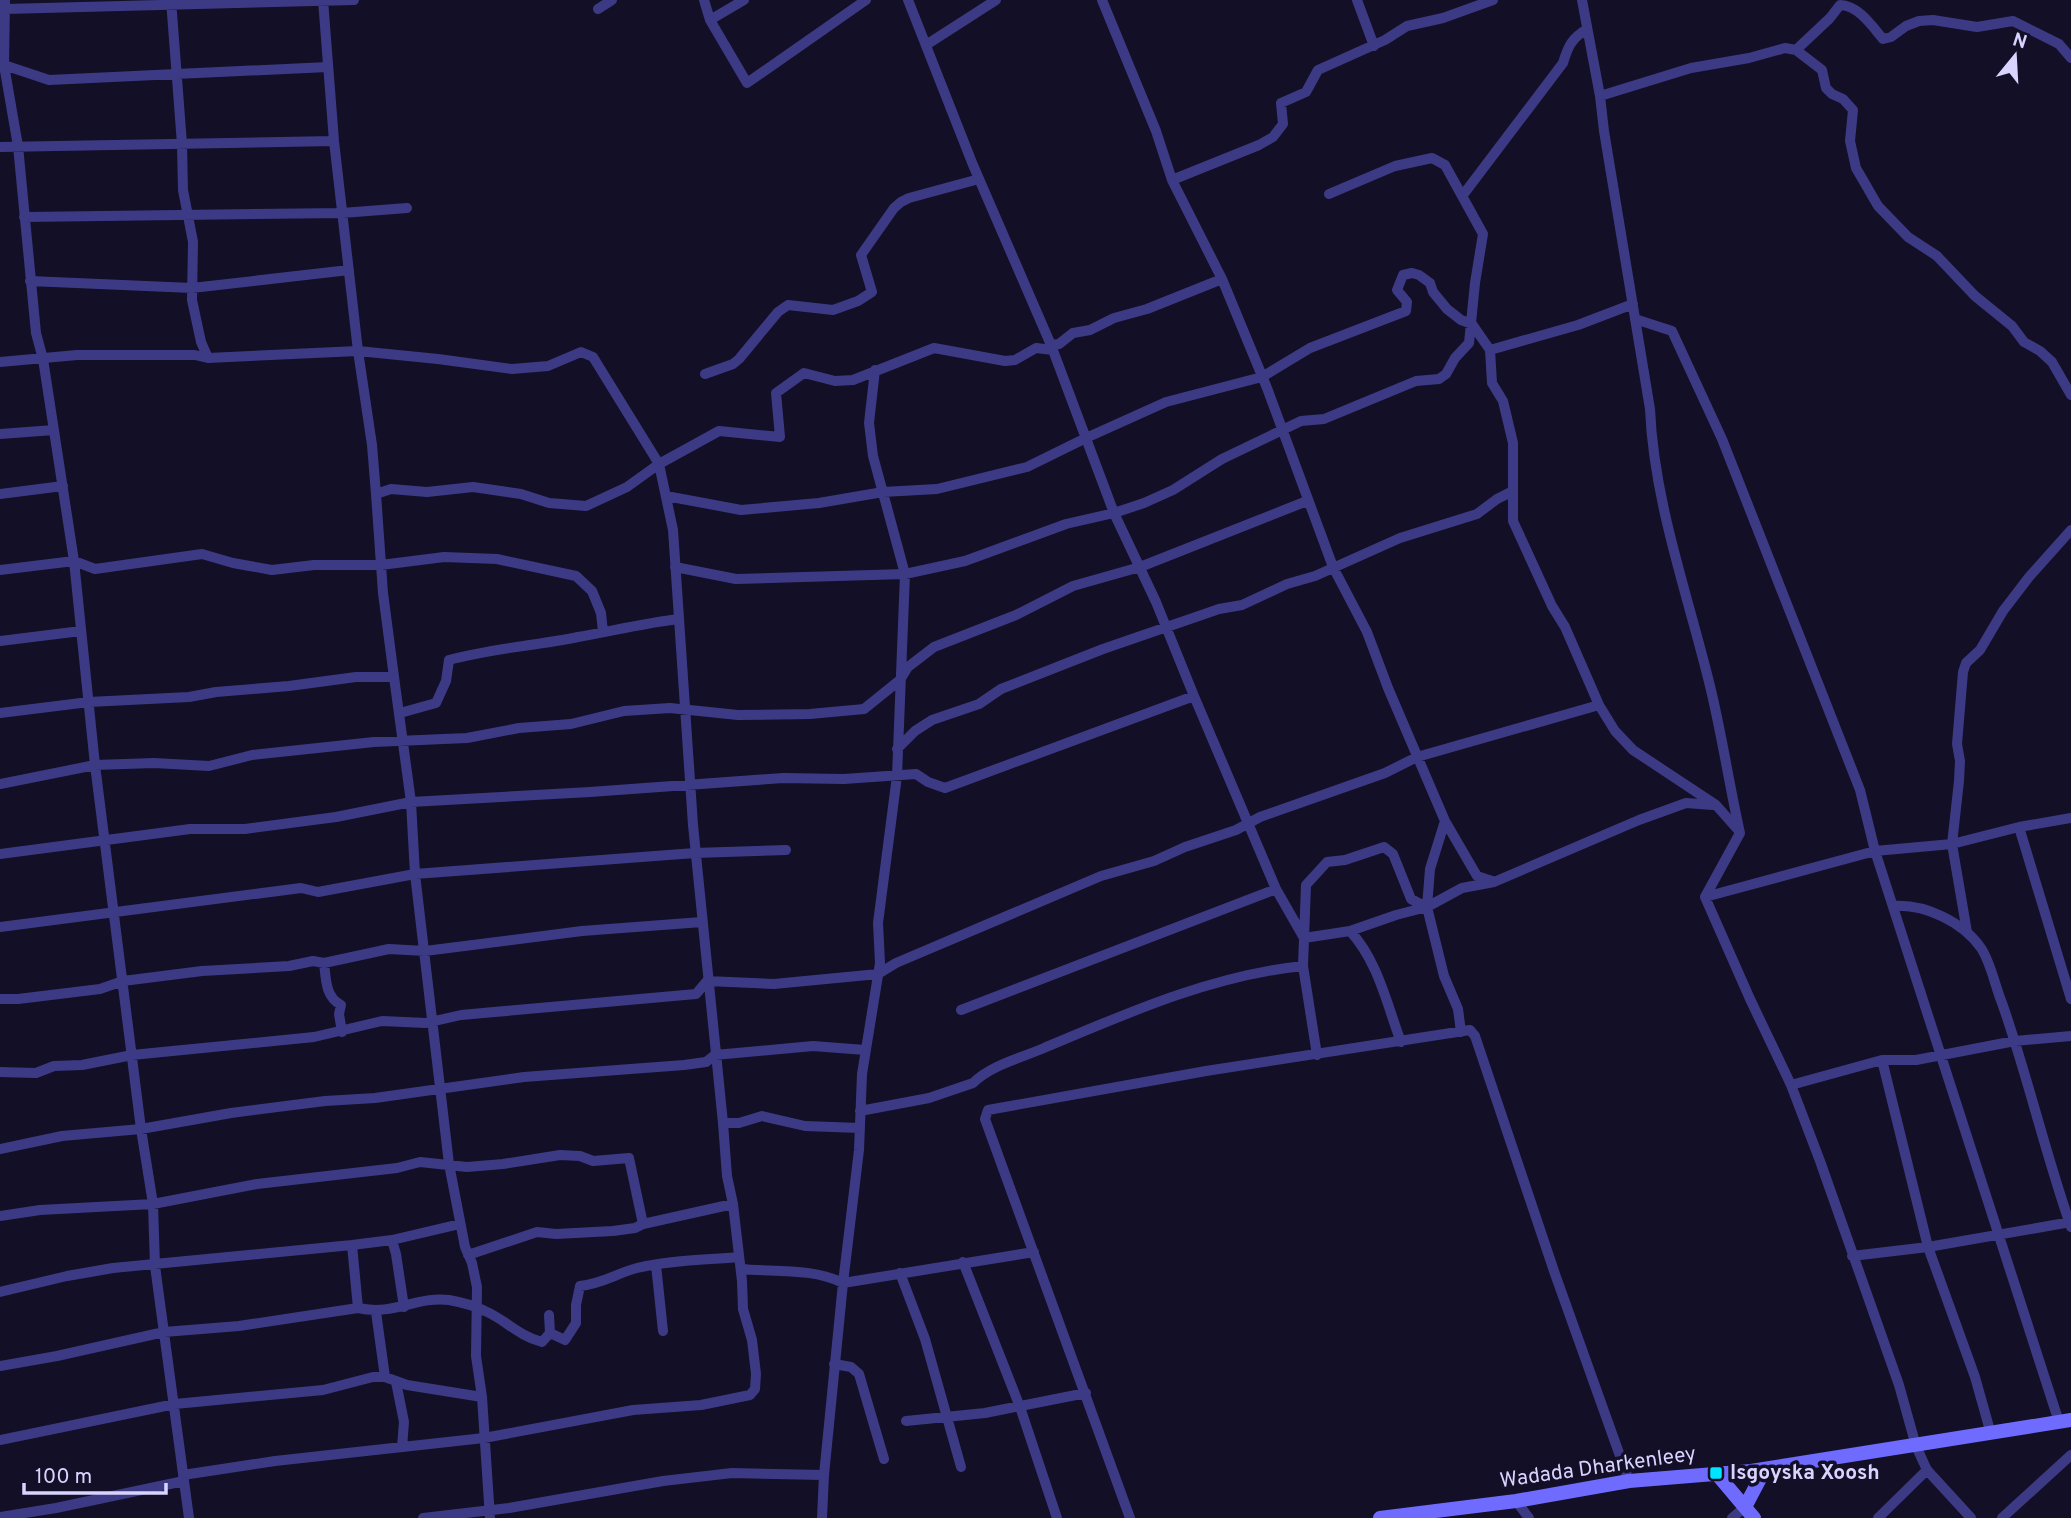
<svg xmlns="http://www.w3.org/2000/svg" width="2071" height="1518" font-family="Overpass,sans-serif">
	<style>
		.lines { fill: none; stroke-linecap: round; stroke-linejoin: round }
		.minor { stroke: #3d3a85; stroke-width: 10 }
		.secondary { stroke: #6f6bff; stroke-width: 14 }
		.poi-dot { fill: #00e5ff; stroke: #130f26; stroke-width: 2.5 }
		.labels { text-anchor: middle; dominant-baseline: central; stroke-width: 7; stroke-linejoin: round; paint-order: stroke }
		.street-label { font-size: 21px; fill: #d9d4ff; stroke: #130f26 }
		.poi-label { font-size: 21px; font-weight: bold; fill: #d9d4ff; stroke: #130f26; text-anchor: start }
	</style>
	<rect width="100%" height="100%" fill="#130f26"/>
	<g class="lines">
		<path class="minor" d="M5,0L4,65L18,146L36,333L43,359L74,561L95,765L141,1129L153,1204L155,1266L189,1518
			M171,0L182,144L183,190L193,242L192,300L201,342L208,358
			M323,0L334,141L358,351L438,359L512,369L548,366L581,352L593,357L659,464L673,530L693,825L723,1123
			M704,0L710,20L747,83L866,0
			M908,0L973,165L1051,345L1114,513L1156,602L1194,696L1276,889L1304,938L1350,931C1378,961 1387,1005 1401,1042
			M1102,0L1156,131L1172,180
			M1357,0L1374,46
			M1582,0L1600,96L1604,131L1650,409C1654,503 1688,595 1710,686C1722,735 1729,784 1740,833L1705,897L1750,999L1791,1085L1820,1161L1899,1385L1916,1446L1927,1470L1971,1518
			M5,9L354,0
			M598,9L612,0
			M710,20L744,0
			M926,45L996,0
			M1796,50L1822,70L1826,88L1832,94L1843,99L1853,110L1850,141L1856,168L1878,206L1908,237L1937,256L1975,296L2012,326L2024,342L2040,351L2052,362L2071,395
			M4,65L49,80L328,67
			M1600,96L1691,68L1749,58L1785,48L1796,50L1830,18L1840,5C1858,5 1872,26 1883,39L1891,37L1906,26L1919,21L1933,20L1977,27L2013,21L2059,44L2071,58
			M0,147L334,141
			M1463,195L1563,63C1568,46 1572,38 1587,29
			M24,217L342,213L407,208
			M1222,279L1267,388L1333,567L1367,632L1388,688L1445,821L1430,869L1427,907L1444,976L1458,1009L1461,1032
			M30,281L192,288L349,270
			M1635,319L1672,331L1722,439L1860,790L1875,851L2059,1422
			M1051,345L1059,344L1073,333L1090,330L1114,318L1147,309L1222,279L1172,180L1259,145L1273,137L1283,124L1281,103L1306,92L1318,70L1385,40L1407,26L1443,18L1493,0
			M1490,350L1578,325L1633,304
			M0,362L77,355H195L208,358L358,351L372,445L376,494L391,489L427,492L473,487L521,494L549,503L586,506L627,487L659,464L719,431L780,437L776,393L804,373L835,381L853,380L934,348L1005,361L1015,360L1036,348L1053,350
			M875,370L869,423L873,456L905,574L897,776L878,923L880,963L862,1074L859,1150L843,1283L1034,1252
			M705,374L733,364L739,359L778,312L788,305L833,310L858,301L872,292L861,255L894,208L901,202L909,198L979,179
			M0,434L54,430
			M0,494L63,486
			M376,494L383,593L394,677
			M666,496L741,510L819,503L883,492L937,489L1027,467L1086,438L1166,402L1262,377L1310,348L1406,311L1407,302L1397,290L1403,275L1412,273L1419,275L1430,283L1433,292L1447,309L1461,320L1472,324L1490,350L1492,383L1503,401L1513,443V521L1552,606L1565,627L1599,705L1615,731L1633,750L1716,805L1739,831
			M675,567L736,579L905,574L965,561L1066,524L1114,513L1144,503L1173,490L1222,459L1301,421L1324,419L1416,381L1439,379L1446,374L1455,358L1469,343L1475,283L1483,234L1445,165L1432,158L1395,166L1329,194
			M0,570L74,561L95,569L202,554L233,563L272,570L314,565H381L444,557L497,559L576,576L592,591L601,613L603,632
			M0,641L81,631
			M0,713L89,702L189,697L216,692L289,686L356,677H394L411,802L415,874L449,1164L465,1247L472,1263L477,1287L476,1356L482,1397L490,1518
			M400,713L436,703L446,681L449,660C492,648 535,646 578,637C612,631 645,623 679,619
			M897,749L915,731L932,720L979,704L1001,689L1103,649L1219,609L1242,605L1287,584L1315,576L1400,538L1477,514L1497,499L1513,491
			M0,784L95,765L154,763L209,766L252,755L374,742L467,738L519,728L571,724L624,711L670,708L738,715L810,714L864,709L900,680L908,667L934,647L1016,615L1073,586L1140,567L1307,501
			M1445,821L1477,876L1492,881
			M2019,827L2071,999
			M0,854L190,829H245L336,817L411,802L590,792L783,778L844,779L916,774L928,782L945,788L1194,696
			M1705,897L1875,851L1952,844L2019,827L2071,818
			M1894,906C1925,904 1963,922 1981,948C1991,963 1995,986 2002,1003C2028,1077 2045,1153 2071,1227
			M0,927L301,888L318,892L415,874L695,853L786,850
			M1350,931L1396,915L1427,907L1462,888L1494,882L1639,820L1686,803L1713,805
			M1967,932L1952,844L1959,781L1960,761L1957,744L1963,672L1966,663L1980,650L2003,611L2029,577L2071,530
			M324,963C326,978 325,997 341,1005L339,1014L342,1032
			M0,999H18L100,989L123,981L202,971L289,966L313,961L324,963L389,949L425,951L582,931L702,922
			M961,1010L1276,889
			M1317,1055L1303,966L1306,885L1327,862L1345,860L1384,847L1393,854L1411,899L1426,907
			M1882,1060L1928,1247L1975,1377L1991,1434
			M0,1072L36,1073L54,1066L82,1065L132,1055L314,1037L382,1021L426,1023L461,1015L696,994L707,981L774,984L878,974L896,963L1101,876L1154,861L1185,847L1236,830L1260,817L1385,773L1417,757L1599,705
			M1791,1085L1882,1060H1916L2015,1041L2071,1036
			M860,1111L929,1098L973,1083C991,1065 1021,1058 1044,1048C1127,1013 1213,975 1303,966
			M0,1149L62,1136L141,1129L231,1113L325,1101L375,1098L524,1077L684,1065L706,1062L715,1055L813,1046L865,1050
			M0,1216L40,1210L153,1204L257,1184L397,1168L420,1162L467,1167L503,1164L560,1155L580,1156L593,1161L629,1158L643,1224L733,1204
			M392,1240L396,1254L404,1307
			M352,1245L358,1308
			M468,1255L537,1232L556,1234L613,1231L635,1228L643,1224
			M1852,1256L1928,1247L2071,1222
			M963,1262L1020,1407L1057,1518
			M656,1265L663,1331
			M741,1269C774,1272 813,1268 843,1283L824,1475L822,1518
			M900,1273L925,1339L961,1467
			M0,1292L67,1276L113,1268L352,1245L392,1240L460,1224
			M376,1312L385,1377
			M550,1333L565,1340L576,1323V1305L580,1286C604,1283 615,1274 637,1268C670,1260 706,1260 739,1257
			M834,1364L851,1367L859,1374L884,1459
			M0,1366L57,1356L164,1332L239,1326L358,1308C394,1316 416,1296 449,1300C460,1302 475,1306 485,1311C506,1320 517,1335 542,1342L550,1333L549,1315
			M396,1382L404,1422L402,1447
			M906,1421L985,1413L1086,1393
			M0,1440L175,1404L323,1390L373,1377H385L407,1385L482,1397
			M183,1475L275,1461L484,1438L633,1410L701,1405L750,1395L755,1389L756,1374L752,1340L743,1309L742,1281L733,1204L727,1176L723,1123H739L762,1116L805,1126L860,1128
			M1516,1501L1529,1518
			M0,1517L56,1508L184,1481
			M423,1518L509,1508L663,1481L732,1473L824,1475
			M1130,1518L985,1119L988,1110L1206,1071L1470,1030L1475,1036L1555,1274L1629,1481
			M1732,1518L1745,1507
			M1878,1518L1927,1470
			M2002,1518L2071,1455"/>
		<path class="secondary" d="M1716,1473L1754,1518
			M1745,1507L1765,1469
			M1380,1518L1516,1501L1629,1481L1751,1471L2071,1420"/>
	</g>
	<rect class="poi-dot" x="1709" y="1466" width="14" height="14" rx="3.5"/>
	<g class="labels">
		<g class="street-label">
			<text transform="translate(1598 1468) rotate(-8)">Wadada Dharkenleey</text>
		</g>
		<g class="poi-label">
			<text x="1730" y="1473">Isgoyska Xoosh</text>
		</g>
	</g>
	<g transform="translate(2015 56) rotate(18)" stroke="#130f26" stroke-width="5" paint-order="stroke">
	<path d="M0-5L12 26L0 18L-12 26Z" fill="#d9d4ff"/>
	<text y="-10" font-size="19" font-weight="bold" text-anchor="middle" fill="#d9d4ff">N</text>
	</g>
	<path d="M24 1483v10h142v-10" fill="none" stroke="#d9d4ff" stroke-width="3.5"/>
	<text x="35" y="1483" font-size="21" fill="#d9d4ff" stroke="#130f26" stroke-width="5" paint-order="stroke">100 m</text>
</svg>
